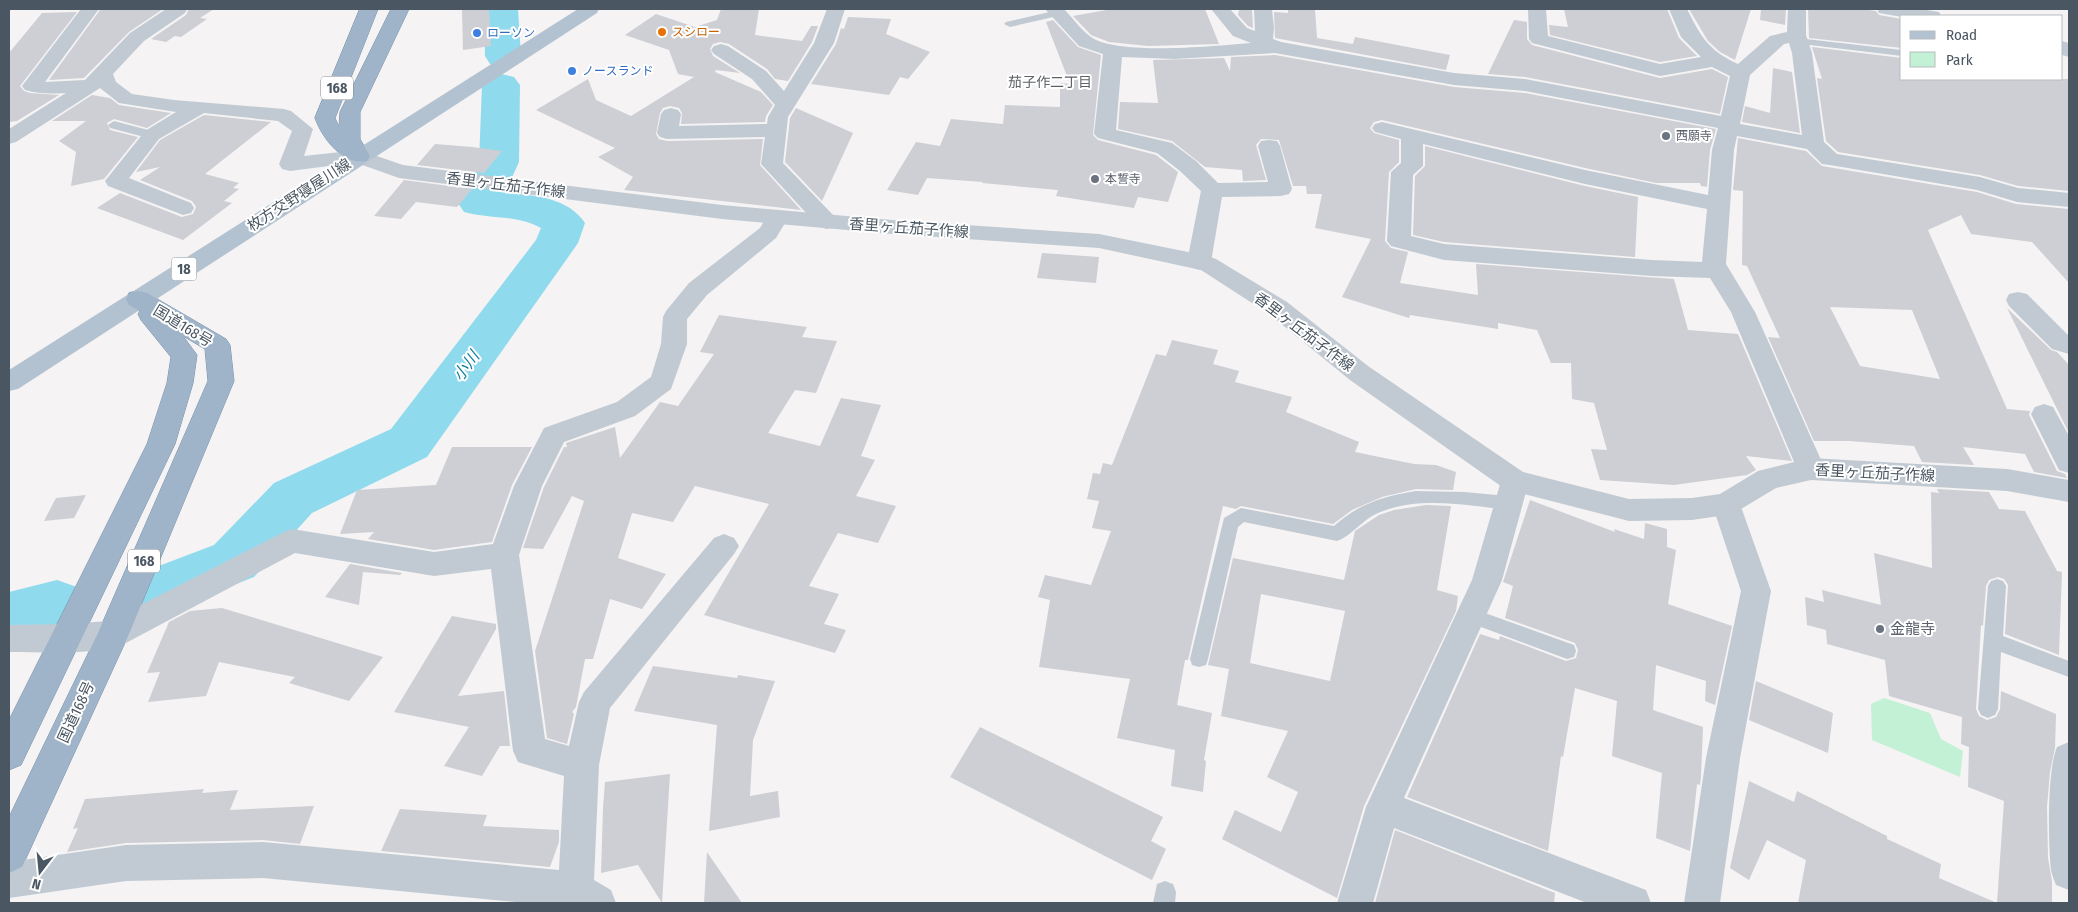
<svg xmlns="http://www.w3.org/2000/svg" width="2078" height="912" font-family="'Fira Sans Condensed','Noto Sans JP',sans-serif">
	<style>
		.green { fill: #c3f1d5 }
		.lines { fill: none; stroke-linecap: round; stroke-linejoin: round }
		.river { fill: #90daee; fill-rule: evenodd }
		.building { fill: #cdcfd5; fill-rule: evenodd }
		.trunk-casing { stroke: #7690ad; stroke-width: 1 }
		.service { fill: #c1cad2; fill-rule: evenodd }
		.minor { fill: #c1cad2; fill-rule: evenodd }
		.tertiary { fill: #c1cad2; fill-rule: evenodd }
		.primary { fill: #b3c2d1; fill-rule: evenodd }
		.trunk { fill: #9fb4c9; fill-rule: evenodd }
		.food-dot { fill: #e8710a; stroke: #fff; stroke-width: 2 }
		.shop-dot { fill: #3f7fe0; stroke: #fff; stroke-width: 2 }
		.worship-dot { fill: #6b7280; stroke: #fff; stroke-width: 2 }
		.labels { text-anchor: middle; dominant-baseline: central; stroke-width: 4; stroke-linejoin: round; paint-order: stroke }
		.far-food-label { font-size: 12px; fill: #c56008; stroke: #fff; text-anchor: start }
		.far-shop-label { font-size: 12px; fill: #366cbe; stroke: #fff; text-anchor: start }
		.far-worship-label { font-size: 12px; fill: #5b616d; stroke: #fff; text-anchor: start }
		.far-neighbourhood-label { font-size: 14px; fill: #5f6368; stroke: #fff }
		.shield { fill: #fff; stroke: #808990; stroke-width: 1 }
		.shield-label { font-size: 14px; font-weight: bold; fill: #4a5661 }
		.street-label { font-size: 15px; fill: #4a5661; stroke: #fff }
		.worship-label { font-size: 15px; fill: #5b616d; stroke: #fff; text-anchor: start }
		.water-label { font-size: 16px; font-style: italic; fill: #0c7c9b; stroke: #fff }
	</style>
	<rect width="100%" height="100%" fill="#f5f3f3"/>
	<path class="green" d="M1884,698L1930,713L1941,739L1963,751L1960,777L1872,740L1871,704Z"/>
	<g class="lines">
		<path class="river" d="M484,9H518L521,56L516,64L503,67L490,64L485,56Z
			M501,74L514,77L520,85L519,162L505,193C533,195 568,197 585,223L578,243L571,253L427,457L312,513L254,577L163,613L143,606L135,589L143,572L214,545L274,483L391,429L536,240L541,228C518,215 489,219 464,212L458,203L479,162L482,85L488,77Z
			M57,580L77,587L85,604L77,621L9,640V592Z"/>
	</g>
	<path class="building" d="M137,9H163L129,32L84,78L49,80L100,10Z
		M189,9H214L200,18L207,19L181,37L175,36L166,42L151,39L186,15Z
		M462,9H489L491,46L463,50Z
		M721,9H759L755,35L802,41L811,26H818L812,42L788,81L775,79L767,69L729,44L720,42L713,44L710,49L713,56L740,73L716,70L715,72L761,92L773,105L766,116L765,122L681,124L682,113L679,108L670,106L663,108L660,113L656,134L659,139L667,141L763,139L760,165L801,210L624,190L633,177L598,157L615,148L536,110L588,79L596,100L631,116L694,77L678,74L669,50L625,35L656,14L695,27L717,20Z
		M1112,9H1205L1219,44L1148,46L1109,42L1091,35L1073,16Z
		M1239,9L1252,10L1253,28L1248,26L1238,15Z
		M1288,9H1315L1317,38L1353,44L1355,37L1450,55L1446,70L1275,38L1274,12L1288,13Z
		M1564,9H1667L1679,38L1697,56L1660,62L1550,35L1549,25L1568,27Z
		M1689,9H1751L1735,60L1720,52L1708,41Z
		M1761,9H1786L1785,25L1760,20Z
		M1808,9H1862L1876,11L1879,15L1902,19V48L1809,38Z
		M77,12L20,86L24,91L30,93L59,95L17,121L9,122V53L42,13Z
		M848,17L891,19L886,34L930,52L908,79L900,77L889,95L811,84L836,44L841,28L844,29Z
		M1053,20L1078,47L1101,55L1093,135L1098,140L1156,155L1178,172L1168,202L1138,197L1134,208L1056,196L1058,190L982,183L983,182L927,178L918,195L887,190L916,142L940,146L951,119L1003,124L1005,105L1060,107V83L1070,84L1046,22Z
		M1514,20L1527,22V39L1532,45L1660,78L1712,69L1728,77L1720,114L1525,77L1488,74Z
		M1812,47L1902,58V79H2069V191L2018,186L1980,175L1838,152L1826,141L1817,78L1822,79Z
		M1275,55L1454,87L1525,93L1716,129L1710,150L1707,187L1701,186L1700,183H1656L1585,168L1382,120L1374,122L1370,128L1374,133L1399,140V162L1389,172L1385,241L1391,248L1408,252L1400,283L1478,295L1476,264L1674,279L1688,330L1738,334L1792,461L1746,456L1756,470L1747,475L1674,485L1600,480L1591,449L1607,450L1594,403L1572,399L1571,363H1551L1537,330L1498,323V329L1410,315L1409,318L1342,297L1371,239L1315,228L1322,194H1307L1306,186H1293L1279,140L1261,139L1256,145L1266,180L1243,181L1242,170L1205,167L1172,141L1118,129L1120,102L1158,103L1153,60L1224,58L1230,71L1231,57Z
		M1773,68L1792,72L1800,133L1742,122L1745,106L1770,113Z
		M92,95L110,98L119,105L171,113L147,128L114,119L107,123L110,130L138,137L104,179L71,186L76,152L59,141L86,121H52Z
		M796,108L853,133L822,201L785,162L790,118Z
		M204,115L271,122L205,174L239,183L233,188L239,189L224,201L232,203L183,240L97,208L120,193L182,217L193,214L196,207L192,201L140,180L160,167L136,172L160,140Z
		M1738,138L1806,151L1822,166L1977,192L2016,204L2069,209V283L2032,242L1971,234L1961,215L1928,230L2007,409L2030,411L2029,415L2057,471L2065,474L2067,478L2034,472L2025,454L1963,447L1974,465L1922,462L1914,446L1849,441H1814L1768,337L1780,338L1747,266L1742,265L1743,191L1733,190ZM1830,307L1912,310L1940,379L1860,366Z
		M435,144L472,147L502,151L484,173L417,165Z
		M1425,146L1585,186L1638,197L1635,257L1444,242L1413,235L1415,176L1425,166Z
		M404,180L472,189L457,207L416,202L401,219L374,216Z
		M1042,253L1099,257L1096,283L1037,278Z
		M2007,308L2051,350L2057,352L2069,365V433Z
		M719,315L807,327L802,337L837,341L816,393L795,390L768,433L820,446L841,398L881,405L861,456L875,460L856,496L896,506L878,543L838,533L809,586L839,594L824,624L846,630L835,653L704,615L769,504L695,486L673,522L632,513L618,558L666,574L642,609L610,599L593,659H585L576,707L572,712L574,714L567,744L547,738L535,651L584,501L572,496L543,549L523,548L544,487L564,447H567L566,443L615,427L620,458L660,402L678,406L714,354L700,352Z
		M1172,340L1218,350L1213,364L1239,371L1235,382L1292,397L1286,412L1359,442L1355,452L1414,464L1436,465L1456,472L1453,490L1416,489L1382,497L1352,510L1333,524L1241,506L1236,509L1223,506L1188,660H1185L1177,705L1212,713L1204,760L1206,761L1203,792L1171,786L1175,750L1117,738L1130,679L1039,667L1050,600L1038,597L1045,575L1091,585L1111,531L1092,528L1099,501L1087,499L1093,473L1100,474L1103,463L1112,465L1156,354L1166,356Z
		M452,447H532L512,485L492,542L434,550L368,539L374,532L340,534L357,490L436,485Z
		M1937,489L1989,492L1999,509L2025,511L2057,571L2062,572L2059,655L2005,634L2008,585L2004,579L1998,577L1989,580L1986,586L1983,626L1981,625L1976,709L1979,716L1987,720L1996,717L2000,709L2001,691L2056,714L2055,748L2050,772L2047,807L2048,858L2052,881V903H1997L2004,801L1968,787L1969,747L1961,744L1962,717L1889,696L1885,660L1827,644L1826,630L1807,625L1805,597L1824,602L1822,590L1881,605L1874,553L1932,568L1931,492L1939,493Z
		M86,495L74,518L44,521L56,498Z
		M1530,500L1615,532L1614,529L1644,539L1645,523L1667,529V547L1676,550L1668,604L1732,626L1715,705L1705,701L1706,681L1656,665L1653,710L1703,727L1701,777L1700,785L1697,784L1690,851L1656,838L1662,773L1612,756L1617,701L1575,688L1563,757L1561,756L1548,851L1407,797L1480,634L1499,640L1500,636L1566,661L1576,658L1578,650L1575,643L1505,618L1513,586L1503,582Z
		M1426,505L1451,506L1437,590L1458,596L1456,611L1364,806L1337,898L1222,839L1235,810L1281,832L1298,792L1267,777L1288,731L1221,716L1229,669L1208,665L1233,558L1344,580L1355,531L1379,515L1394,510ZM1261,594L1345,611L1330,681L1250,663Z
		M350,564L402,573L400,575L363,572L359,605L325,597Z
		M222,608L383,657L349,701L289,683L295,677L219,662L206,696L148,702L160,672L147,673L169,622L190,611Z
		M452,616L496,624V629L458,696L504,691L510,746H500L482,776L444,766L469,727L394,712Z
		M653,666L737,678L738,675L775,681L753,740L750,796L778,791L780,817L709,831L717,725L634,711Z
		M1756,681L1833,713L1828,753L1749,720Z
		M980,727L1163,817L1151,841L1166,849L1152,880L950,777Z
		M670,774L662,903L638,865L601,873L603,808L605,782Z
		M1749,781L1794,802L1797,791L1887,836V839L1941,864L1939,878L1997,903H1798L1806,860L1767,840L1749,880L1730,868Z
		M204,789L202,793L238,790L230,810L314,806L300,844L263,840L126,843L67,852L78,828L73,829L85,799Z
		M400,809L487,815L483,826L559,830V842L550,867L381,851Z
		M1395,830L1555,893L1554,903H1375Z
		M707,852L742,903H704Z"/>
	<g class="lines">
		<g class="trunk-casing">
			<path id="trunk" d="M360,9H378L335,118L339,127L340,112L391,9H409L360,112V139L370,156L367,161C343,166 322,138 315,118Z
				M138,291L147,293L226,339L230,345L234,381L129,634L22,867L9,873V817L98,633L208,381L205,349L183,336L197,355L193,383L175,444L21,765L9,770V720L147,444L167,383L171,357L141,320L138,314L140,311L129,305L126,299L129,293Z"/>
		</g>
		<path class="service" d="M1058,10L1063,13L1062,15L1010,27L1004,24L1006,22Z
			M1797,38L1902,50V56L1793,43L1791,41L1793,39Z
			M114,121L156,132L158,135L152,139L110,128L108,125Z
			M1416,491L1464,492L1508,496L1514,498L1516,503L1514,508L1508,510C1467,505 1417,496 1378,513C1362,520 1350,537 1337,541L1244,522L1238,527L1208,659L1206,665L1199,667L1192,665L1190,659L1224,518L1241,508L1334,526C1358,504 1384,496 1416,491Z
			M1997,579L2003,581L2006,586L2003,636L2069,661V677L2001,652L1998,709L1995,715L1988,718L1981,715L1978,709L1988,586L1991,581Z
			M1471,608L1574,645L1576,651L1574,657L1567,659L1465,621L1462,616L1465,611Z
			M1165,881L1173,884L1176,892L1175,903H1153L1157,884Z"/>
		<path class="minor" d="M81,9H99L45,82L85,80L130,33L166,9H187L185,13L144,41L113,74L116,82L132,94L174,100L284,109L291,111L313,129L304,156L359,150L367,151L370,156L367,161L359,162L290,171L282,169L279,164L292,131L278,121L204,113L159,139L129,178L191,203L194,208L191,213L183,215L108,186L105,181L145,131L176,112L119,103L100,88L16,142L9,144V129L66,93C52,94 39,94 25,90L22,86Z
			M827,9H845L834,43L788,117L783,163L835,217L838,222L835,227L827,229L819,227L761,164L765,137L667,139L660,137L657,133L661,114L664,110L671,108L678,110L681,114L679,126L767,124L768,117L775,105L752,79L714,54L711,50L714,46L721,44L728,46L766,71L784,91L814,43Z
			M1045,9H1064C1073,18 1083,33 1094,39C1126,55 1214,46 1251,43L1233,36L1211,9H1230L1247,28L1255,31L1254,9H1272L1274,28L1273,39L1281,42L1454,73L1525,79L1721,116L1730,76L1712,67L1660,76L1532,43L1529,39L1528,9H1546L1548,36L1660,64L1701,57L1681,37L1669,9H1687C1701,37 1708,50 1738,64L1770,36L1787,32L1788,9H1806V35L1812,53L1824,142L1837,154L1980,177L2018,188L2069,193V207L2017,202L1977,190L1830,165L1822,164L1807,149L1737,136L1734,150L1726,264L1755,312L1825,469L1821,477L1811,480L1801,477L1797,469L1731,312L1710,278L1652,276L1444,260L1391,246L1387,241L1391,172L1401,163V139L1375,132L1372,128L1375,124L1382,122L1585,170L1708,195L1712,150L1718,128L1525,91L1454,85L1275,53L1174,59L1122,57L1116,130L1172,143L1196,161L1218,183L1268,182L1258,146L1261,141L1269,140L1277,141L1280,146L1292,189L1289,194L1281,196L1222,197L1211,262L1207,267L1199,270L1191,267L1187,262L1201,191L1180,171L1157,153L1098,138L1094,134L1103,54L1079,46ZM1789,43L1792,53L1802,135L1740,124L1750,75L1784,44ZM1423,144L1585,184L1707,209L1702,262L1652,260L1444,244L1411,236L1413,175L1423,166Z
			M1877,9H1921L1939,12L1941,16L1902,17L1879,13Z
			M2062,41L2069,43V57L2062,55Z
			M777,211L785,213L788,218L776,238L707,295L687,319V344L671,389L635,416L564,442L542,486L519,555L545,739L569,746L579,702L584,692L714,538L724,534L734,538L739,546L734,554L610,708L599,765L594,880L611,890L616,903H526L263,878L126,881L9,898V862L126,845L263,842L559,870L564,776L518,762L513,751L491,569L434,576L295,553L124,644C90,656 45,652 9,652V625L66,624L109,621L282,533L292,529L434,552L493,544L514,486L544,428L617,402L651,377L661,344L663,317L666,311L689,283L760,228L769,213Z
			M2018,292L2027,294L2069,336V354L2052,349L2009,306L2006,300L2009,294Z
			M2044,404L2053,407L2069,436V473L2059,470L2031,414L2035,407Z
			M1515,470L1525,473L1529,481L1502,580L1404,798L1646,890L1651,903H1587L1394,828L1373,903H1337L1366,807L1472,580L1501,481L1505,473Z
			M1726,493L1736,496L1740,504L1771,591L1740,758L1720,903H1684L1706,758L1741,591L1712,504L1716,496Z
			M2069,742V890L2056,885C2054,880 2052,875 2051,870C2048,843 2047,770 2057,747Z"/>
		<path class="tertiary" d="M359,150L403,165L722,205L892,220L1099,234L1208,256L1216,259L1287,302L1368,366L1523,472L1629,499L1692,498L1720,494L1758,471L1811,458L2007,469L2069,480V502L2007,491L1811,480L1776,488L1736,512L1726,515L1692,520L1629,521L1505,489L1350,380L1269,314L1201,270L1099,248L892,234L722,219L399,178L351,161L348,156L351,151Z"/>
		<path class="primary" d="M578,9H599L597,13L18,389L9,391V370Z"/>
		<use href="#trunk" class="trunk"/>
	</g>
	<circle class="food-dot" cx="662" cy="32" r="5"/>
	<g class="shop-dot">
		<circle cx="477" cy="33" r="5"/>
		<circle cx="572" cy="71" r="5"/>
	</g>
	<g class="worship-dot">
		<circle cx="1666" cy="136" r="5"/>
		<circle cx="1095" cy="179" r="5"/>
		<circle cx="1880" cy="629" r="5"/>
	</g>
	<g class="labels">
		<g class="far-food-label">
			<text x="672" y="32">スシロー</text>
		</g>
		<g class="far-shop-label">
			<text x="487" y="33">ローソン</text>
			<text x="582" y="71">ノースランド</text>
		</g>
		<g class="far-worship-label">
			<text x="1676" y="136">西願寺</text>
			<text x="1105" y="179">本誓寺</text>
		</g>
		<g class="far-neighbourhood-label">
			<text x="1050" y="82">茄子作二丁目</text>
		</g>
		<g class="shield">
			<rect x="321" y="76.5" width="32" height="23" rx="4"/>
			<rect x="171.5" y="257.5" width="25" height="23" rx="4"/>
			<rect x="128" y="549.5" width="32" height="23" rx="4"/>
		</g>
		<g class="shield-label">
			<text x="337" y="88">168</text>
			<text x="184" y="269">18</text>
			<text x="144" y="561">168</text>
		</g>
		<g class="street-label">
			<text transform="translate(506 185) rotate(7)">香里ヶ丘茄子作線</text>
			<text transform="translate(299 195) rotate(-33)">枚方交野寝屋川線</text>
			<text transform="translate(909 228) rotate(4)">香里ヶ丘茄子作線</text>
			<text transform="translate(183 326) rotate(31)">国道168号</text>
			<text transform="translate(1304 332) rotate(37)">香里ヶ丘茄子作線</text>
			<text transform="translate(1875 473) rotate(3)">香里ヶ丘茄子作線</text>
			<text transform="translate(76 712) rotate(-65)">国道168号</text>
		</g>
		<g class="worship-label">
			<text x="1890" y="629">金龍寺</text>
		</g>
		<g class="water-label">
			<text transform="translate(466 366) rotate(-54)">小川</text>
		</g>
	</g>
	<rect width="2078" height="912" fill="none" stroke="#4a5661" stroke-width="20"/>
	<rect x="1900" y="15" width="162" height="65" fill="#ffffff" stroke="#b7bbc0"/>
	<rect x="1910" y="31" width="25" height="8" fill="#b3c2d1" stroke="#b7bbc0"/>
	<text x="1946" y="40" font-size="15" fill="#4a5661">Road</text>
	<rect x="1910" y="52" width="25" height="15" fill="#c3f1d5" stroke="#b7bbc0"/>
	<text x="1946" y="65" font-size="15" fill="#4a5661">Park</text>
	<g transform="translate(40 872) rotate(196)" stroke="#ffffff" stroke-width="4" paint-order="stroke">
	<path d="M0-4L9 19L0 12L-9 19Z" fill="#4a5661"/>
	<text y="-8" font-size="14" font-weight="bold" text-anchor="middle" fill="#4a5661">N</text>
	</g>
</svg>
